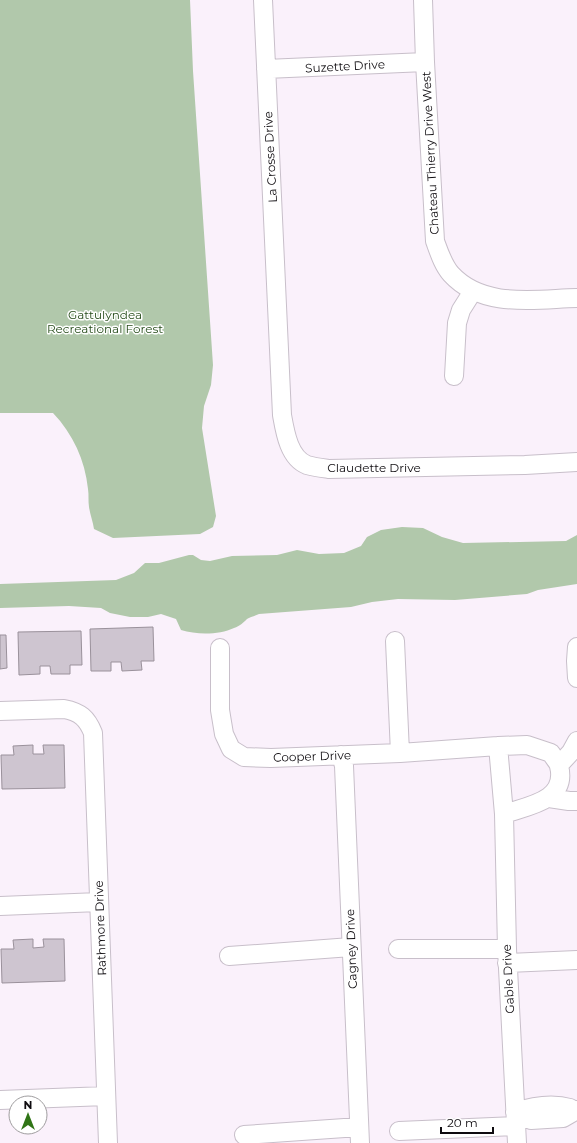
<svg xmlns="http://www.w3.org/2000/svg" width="577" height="1143" font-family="Montserrat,sans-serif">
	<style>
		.green { fill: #b1c8ab }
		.building { fill: #cec5d0; stroke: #9a919b }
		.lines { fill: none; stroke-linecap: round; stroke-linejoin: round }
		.minor-casing { stroke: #c8bfca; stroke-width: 20 }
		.minor { stroke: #fff; stroke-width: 18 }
		.labels { text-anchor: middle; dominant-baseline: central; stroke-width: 3; stroke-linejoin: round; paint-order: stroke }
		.street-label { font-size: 12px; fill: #0e0b0f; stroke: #fff }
		.park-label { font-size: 12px; fill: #254b19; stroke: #fff }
	</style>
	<rect width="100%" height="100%" fill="#faf1fb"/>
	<path class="green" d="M0,0H190L193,71L213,365L211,385L204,406L202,428L216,516L213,527L200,534L113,538L94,529C93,522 90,514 89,507C88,501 89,495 88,489C85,460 73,434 53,413H0Z
		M402,527L423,528L442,537L463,543L566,541L577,535V584L538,590L527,594L455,600L398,599L372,602L351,607L259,614C255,616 250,617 247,619C243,623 240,626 234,628C219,635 197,635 181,630L176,619L161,614L148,617H130L110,613L101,608L69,606L0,608V584L116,580L134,573L145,563H159L189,555H193L201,560L210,561L232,556L277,555L297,550L319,554L344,553L361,546L367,537L381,530Z"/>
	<path class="building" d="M153,627L154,661H141L142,670L122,671L121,662H111V671H91L90,629Z
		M81,631L82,665H70V674H51L50,666H40V674L19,675L18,632Z
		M0,635H6L7,668L0,669Z
		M33,745V754H44L43,745H64L65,788L2,789L1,755H14L13,746Z
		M33,939V948L44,947L43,939H64L65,981L2,983L1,949H14L13,940Z"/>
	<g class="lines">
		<g class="minor-casing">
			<path id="minor" d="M263,0L282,415C285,432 289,458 307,465C314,467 322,468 329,469L525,465L577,462
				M423,0L425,62L435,241C439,252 443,265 451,274C483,309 535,299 577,298
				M266,69L425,62
				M454,376L457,323L461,310L473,291
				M395,641L400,753
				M577,647L576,661L577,678
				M220,648V710L224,734L231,749L244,757L271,758L400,753L498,746L527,745L551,753C553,757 558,762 559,766C568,801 527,806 504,814L507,949L517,1143
				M0,711L64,709C80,712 87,718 93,733L108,1143
				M498,746L504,814
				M341,755L344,766L360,1143
				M559,765L571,752L577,741
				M549,798L569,801H577
				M0,906L99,902
				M398,949H507
				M229,956L351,947
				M507,963L577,960
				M0,1100L106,1096
				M515,1112L531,1120L563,1118L577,1110
				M515,1112C533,1106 553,1103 570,1108
				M399,1131L516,1126
				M244,1135L359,1127"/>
		</g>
		<use href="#minor" class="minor"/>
	</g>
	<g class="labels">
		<g class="street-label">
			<text transform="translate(345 66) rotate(-3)">Suzette Drive</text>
			<text transform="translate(430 153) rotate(-93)">Chateau Thierry Drive West</text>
			<text transform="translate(270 157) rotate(-93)">La Crosse Drive</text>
			<text x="374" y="467">Claudette Drive</text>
			<text transform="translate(312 756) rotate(-2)">Cooper Drive</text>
			<text transform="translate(100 928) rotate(-92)">Rathmore Drive</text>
			<text transform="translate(351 949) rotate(-92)">Cagney Drive</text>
			<text transform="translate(508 979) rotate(-93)">Gable Drive</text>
		</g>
		<g class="park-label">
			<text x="105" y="314">Gattulyndea<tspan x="105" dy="14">Recreational Forest</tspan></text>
		</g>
	</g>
	<g transform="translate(28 1115)"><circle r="19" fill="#ffffff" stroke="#9f9d9f"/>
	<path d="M0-3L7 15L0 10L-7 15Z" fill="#307516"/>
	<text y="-6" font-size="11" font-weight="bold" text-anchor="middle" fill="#0e0b0f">N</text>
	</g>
	<path d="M441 1127v6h52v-6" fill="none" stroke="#0e0b0f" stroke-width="2"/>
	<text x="447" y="1127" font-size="12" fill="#0e0b0f" stroke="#ffffff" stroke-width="3" paint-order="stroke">20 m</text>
</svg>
